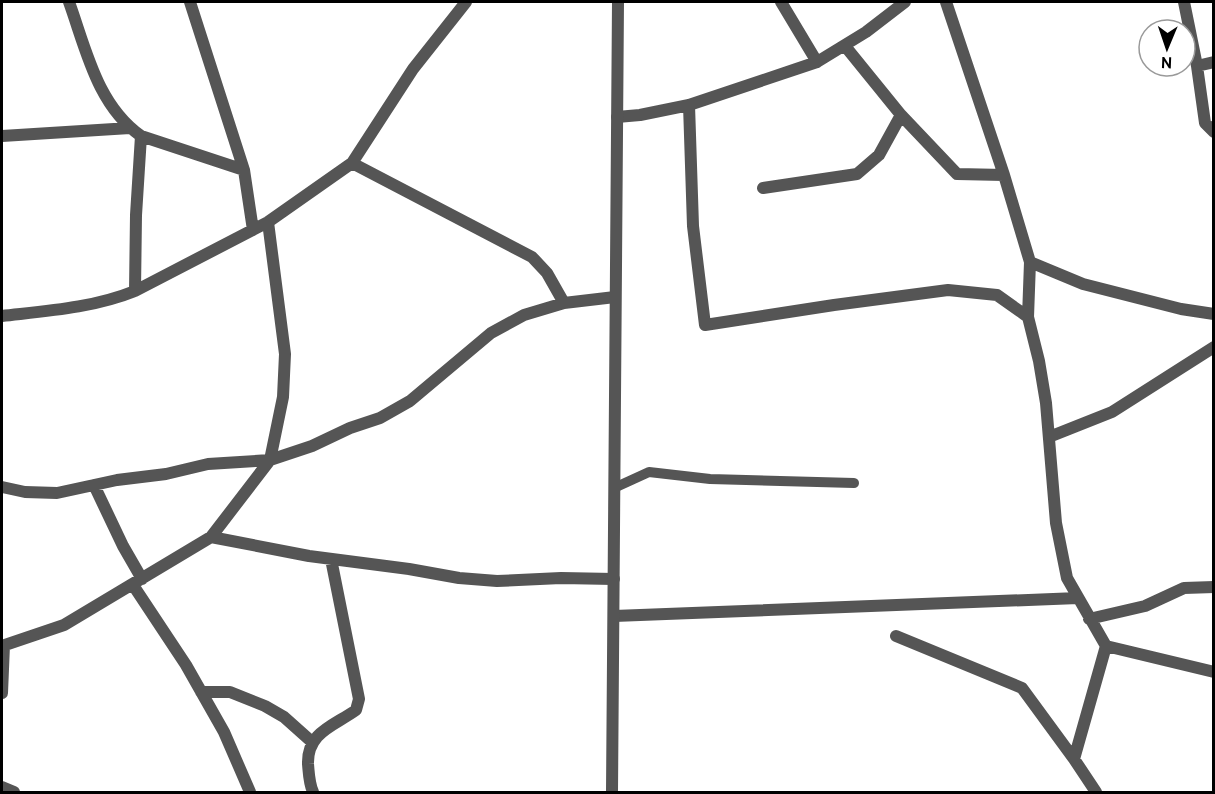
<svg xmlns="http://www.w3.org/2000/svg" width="1215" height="794" font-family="Overpass,sans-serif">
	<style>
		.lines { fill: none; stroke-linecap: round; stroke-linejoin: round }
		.service { stroke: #555; stroke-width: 10 }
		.minor { stroke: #555; stroke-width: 12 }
		.tertiary { stroke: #555; stroke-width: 12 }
	</style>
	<rect width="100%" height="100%" fill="#fff"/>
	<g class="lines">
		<path class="service" d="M614,488L649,472L710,479L854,483"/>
		<path class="minor" d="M69,2C86,49 97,105 141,136L244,170
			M190,2L244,170L253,230
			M781,2L817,62
			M946,2L1004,175L1030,262L1028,317L1039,361L1046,403L1056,523L1067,578L1106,646L1074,759L1096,792
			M1184,2L1197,66L1205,123L1214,132
			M845,46L901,115L957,174L1004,175
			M1197,66L1214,62
			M689,105L693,226L705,325L834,305L948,290L997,295L1028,317
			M617,117L640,115L689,105L817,62L866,32L905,2
			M2,136L130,128
			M352,163L532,257L547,273L564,303
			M763,188L857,174L879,155L901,115
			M1030,262L1083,284L1181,309L1214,314
			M135,291L136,215L141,136
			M2,316C46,311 93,308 135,291L268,222L352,163L413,69L466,2
			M1049,437L1112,412L1214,347
			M94,485L123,546L142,579
			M2,487L25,492L57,493L117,480L166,474L208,464L270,460L283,397L285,354L268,222
			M211,537L309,556L409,569L459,578L497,581L561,578L614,579
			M133,585L186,665L224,732L250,792
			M614,616L1078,598
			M1089,619L1145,606L1184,588L1214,587
			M896,636L1022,688L1074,759
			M2,646L64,625L211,537L270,460L312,446L350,428L380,418L410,401L491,333L524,315L564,303L615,297
			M1106,646L1214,672
			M201,692H230L265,706L284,717L312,742
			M2,693L4,645
			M2,787L14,792
			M313,792C309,783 309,775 308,764C307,732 334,726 356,710L359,699L331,559"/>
		<path class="tertiary" d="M612,792L618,2"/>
	</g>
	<rect width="1215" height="794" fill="none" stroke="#000000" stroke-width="6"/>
	<g transform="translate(1167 48) rotate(182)"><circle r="28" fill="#ffffff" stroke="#999999" stroke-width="1.5"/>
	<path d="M0-4.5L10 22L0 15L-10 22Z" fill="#000000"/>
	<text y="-9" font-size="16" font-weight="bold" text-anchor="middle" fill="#000000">N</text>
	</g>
</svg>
